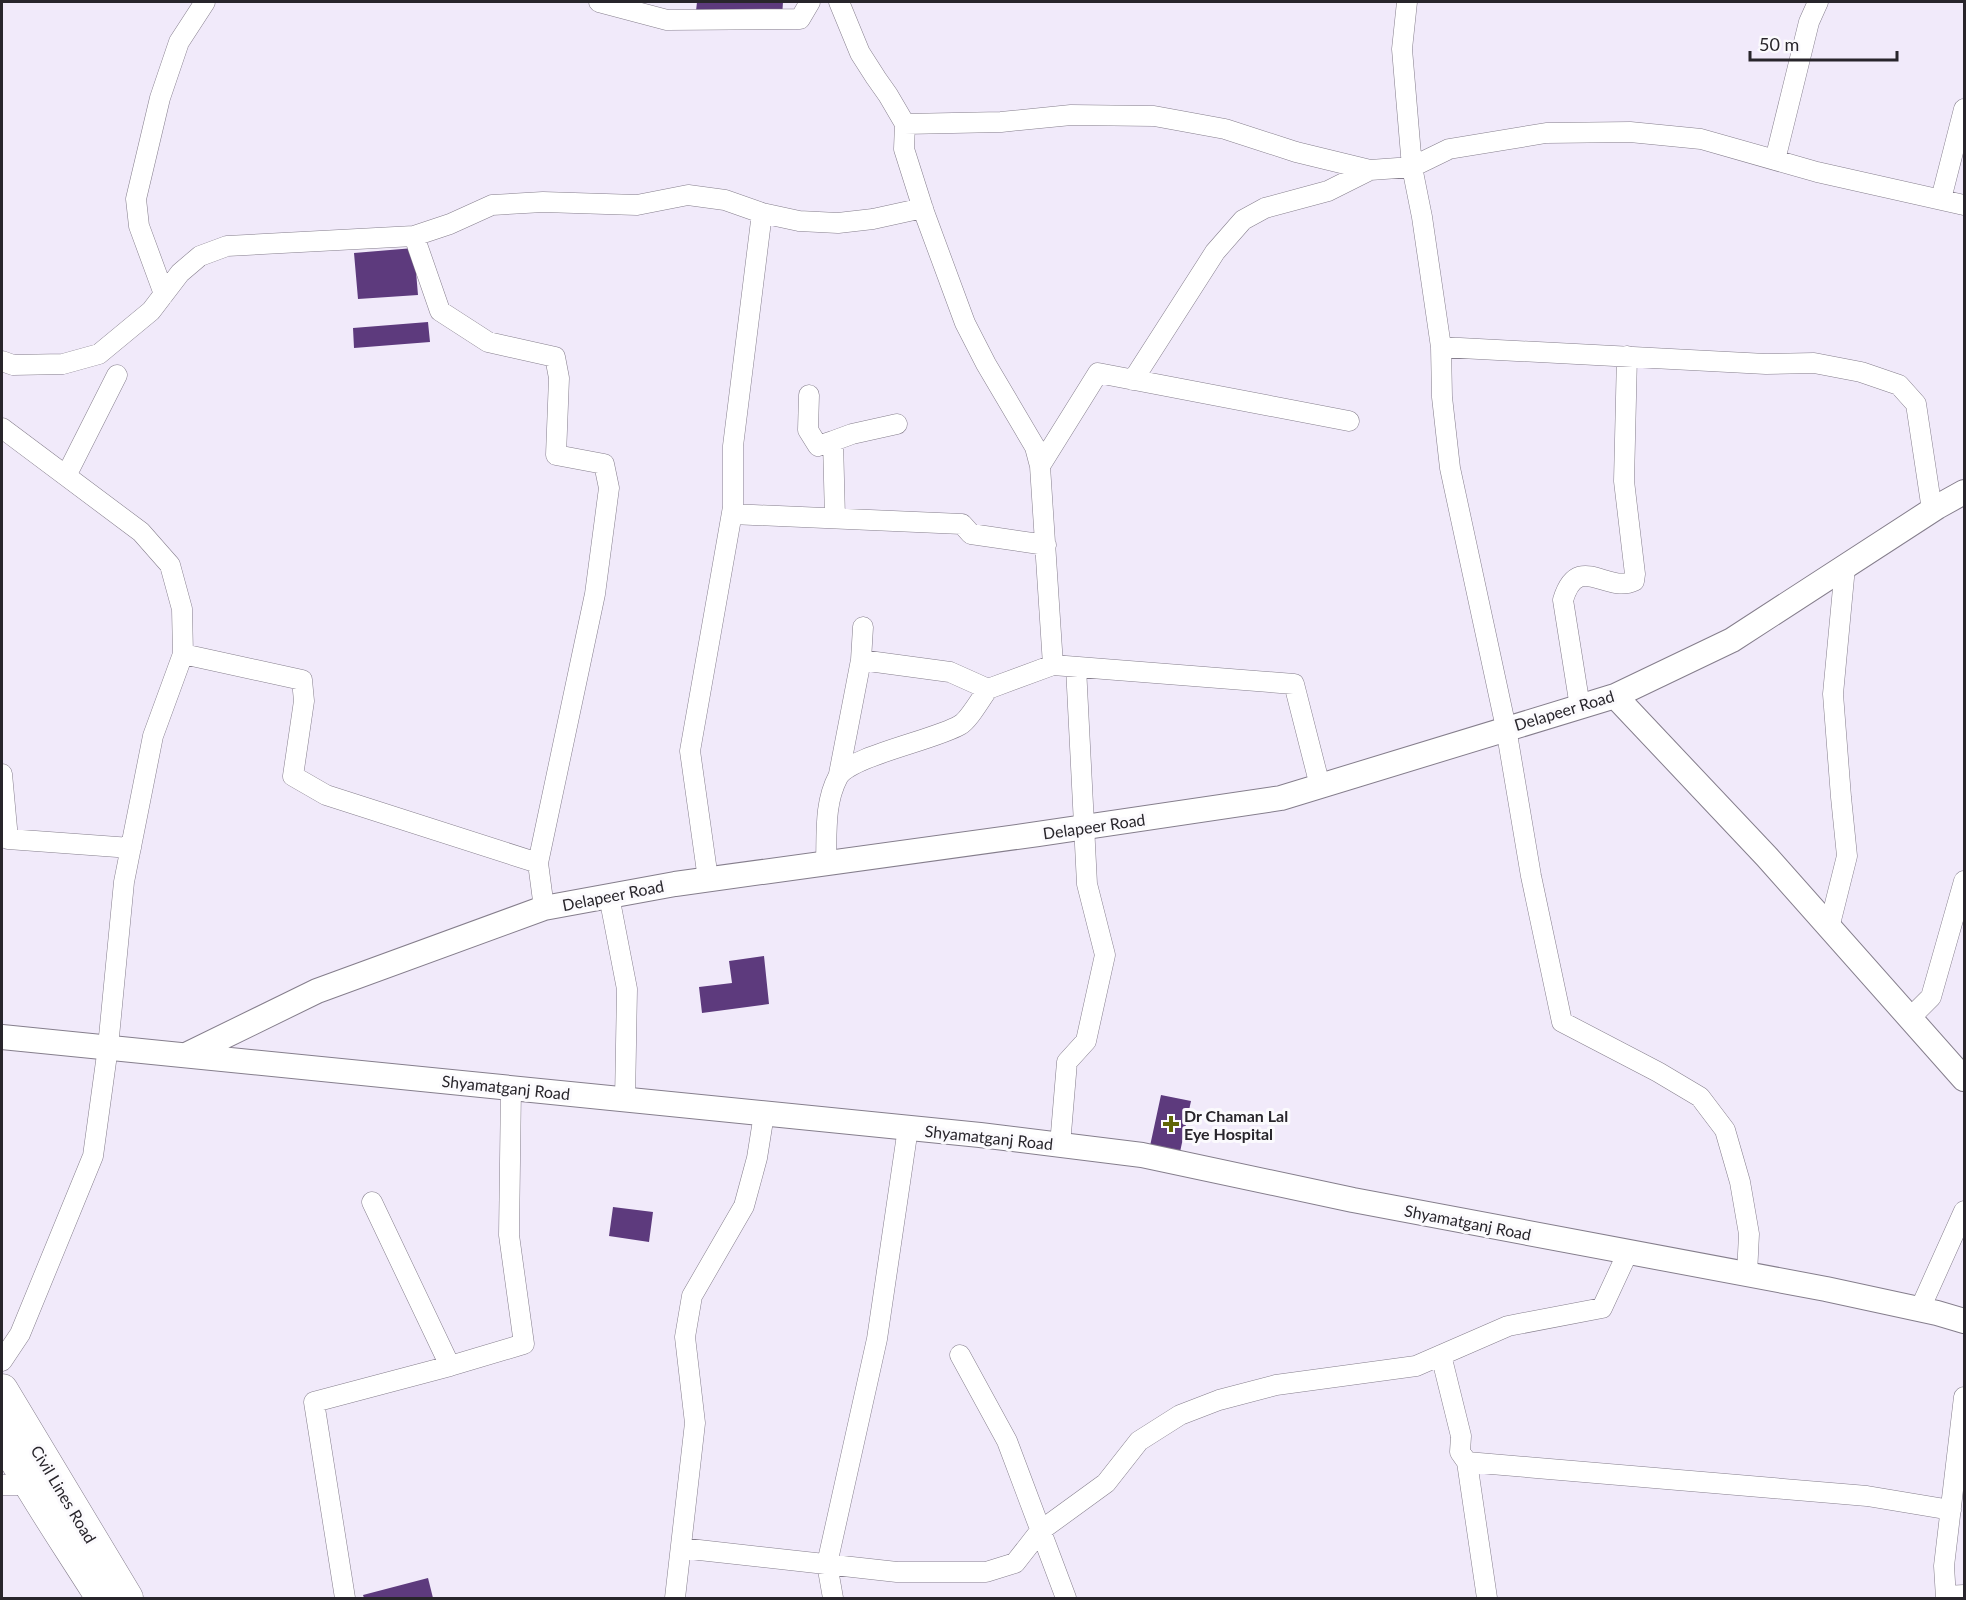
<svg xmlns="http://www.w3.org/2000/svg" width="1966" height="1600" font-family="Lato,sans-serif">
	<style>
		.building { fill: #5d3a7d }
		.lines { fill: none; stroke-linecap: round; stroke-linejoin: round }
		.minor-casing { stroke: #857e8c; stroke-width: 21 }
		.tertiary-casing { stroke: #857e8c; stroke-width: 26 }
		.trunk-casing { stroke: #857e8c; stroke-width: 33 }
		.minor { stroke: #fff; stroke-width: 20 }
		.tertiary { stroke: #fff; stroke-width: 24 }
		.trunk { stroke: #fff; stroke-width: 32 }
		.poi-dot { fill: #606605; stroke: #fbfafd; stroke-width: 2 }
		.labels { text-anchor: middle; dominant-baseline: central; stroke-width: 6; stroke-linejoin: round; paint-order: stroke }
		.street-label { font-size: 16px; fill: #28252b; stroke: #fbfafd }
		.poi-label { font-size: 16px; font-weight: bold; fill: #28252b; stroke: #fbfafd; text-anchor: start }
	</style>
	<rect width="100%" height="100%" fill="#f1eafa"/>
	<path class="building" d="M697,2H783L782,17L696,11Z
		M414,248L418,295L358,299L354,253Z
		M428,322L430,342L354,348L353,328Z
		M764,956L769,1004L702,1013L699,987L732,983L729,961Z
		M1161,1095L1191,1101L1180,1152L1150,1146Z
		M613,1207L653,1212L649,1242L609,1236Z
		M428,1578L433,1598H364L363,1595Z"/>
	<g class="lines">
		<g class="minor-casing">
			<path id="minor" d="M599,2L667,20L800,19L810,2
				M839,2L860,53L876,78L888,95L905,124L904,149L924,212L965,323L986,364L1035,447L1040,466L1053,665
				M1407,2L1402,49L1412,167L1422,217L1441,347L1442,397L1450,468L1506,728L1531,876L1562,1022L1658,1072L1700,1097L1725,1130L1740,1182L1749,1234L1747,1274
				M905,124L1001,122L1071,115L1154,116L1225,129L1296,152L1370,170
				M1775,160L1809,22L1818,2
				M1941,199L1964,109
				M414,236L440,311L488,342L555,357L559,378L556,455L604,464L609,488L595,594L538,863L544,908
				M164,294L139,226L136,199L160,98L179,42L205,2
				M1441,347L1766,364L1814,363L1861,372L1899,385L1916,404L1932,510
				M2,361L13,365L63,364L99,354L151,311L180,273L200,256L227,246L414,236L450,224L492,205L543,202L637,205L688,195L725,200L762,213L799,221L838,223L873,219L923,208
				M1133,380L1215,252L1243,220L1265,208L1328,191L1370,170L1412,167L1449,149L1546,133L1630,132L1701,139L1817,172L1964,205
				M809,395L808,430L818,446L833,441
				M2,428L141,532L170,565L182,609L183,654L153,736L124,882L108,1047L93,1156L20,1334L2,1361
				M1040,466L1098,373L1349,421
				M66,476L117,375
				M732,514L962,524L971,534L1046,545
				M835,518L833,441L852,434L897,424
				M183,654L302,680L304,701L293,776L326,795L538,863
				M988,689L1053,665L1294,684L1320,786
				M1580,707L1563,600C1578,551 1606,594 1634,581L1635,574L1624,481L1627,356
				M2,774L8,839L131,848
				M839,774L861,660L863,627
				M826,863C827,835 824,803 838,777C850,756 935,740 960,725C969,720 981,698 988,689L950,672L861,660
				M708,879L690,751L733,507V446L762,213
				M609,896L627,989L625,1100
				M1829,928L1847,856L1841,797L1833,694L1845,567
				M1910,1018L1931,997L1964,881
				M1060,1145L1067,1062L1086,1041L1105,955L1087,884L1076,667
				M1920,1309L1964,1211
				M960,1355L1007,1441L1066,1598
				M1441,1355L1461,1436L1460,1452L1467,1462L1487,1598
				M450,1366L524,1344L509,1235L511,1088
				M1467,1462L1867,1496L1951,1510
				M2,1485H29
				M681,1548L897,1572H986L1015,1563L1040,1531L1106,1483L1139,1441L1180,1415L1219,1400L1276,1385L1416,1366L1508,1326L1602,1308L1628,1252
				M1946,1596L1964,1595
				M345,1598L314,1402L450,1366L372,1202
				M675,1598L695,1423L685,1337L692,1296L744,1206L757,1158L764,1114
				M833,1598L827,1564L877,1339L908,1128
				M1946,1598L1944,1566L1964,1397"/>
		</g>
		<g class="tertiary-casing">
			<path id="tertiary" d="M1615,696L1767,857L1964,1079
				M2,1037L980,1135L1142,1155L1353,1200L1826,1289L1937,1313L1964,1321
				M186,1055L317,991L544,908L675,884L1038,834L1281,798L1615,696L1732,640L1937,507L1964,492"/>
		</g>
		<g class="trunk-casing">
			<path id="trunk" d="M2,1390L127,1598
				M2,1436C32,1492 68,1544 102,1598"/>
		</g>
		<use href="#minor" class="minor"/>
		<use href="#tertiary" class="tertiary"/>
		<use href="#trunk" class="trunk"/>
	</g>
	<path class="poi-dot" d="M1168 1115h6v6h6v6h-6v6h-6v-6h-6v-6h6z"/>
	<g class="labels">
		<g class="street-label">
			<text transform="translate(1564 710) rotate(-17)">Delapeer Road</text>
			<text transform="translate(1094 826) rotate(-8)">Delapeer Road</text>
			<text transform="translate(613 895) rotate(-11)">Delapeer Road</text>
			<text transform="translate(506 1087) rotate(6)">Shyamatganj Road</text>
			<text transform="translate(989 1137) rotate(6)">Shyamatganj Road</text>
			<text transform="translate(1468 1222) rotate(11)">Shyamatganj Road</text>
			<text transform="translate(64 1494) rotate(59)">Civil Lines Road</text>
		</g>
		<g class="poi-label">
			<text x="1184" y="1115">Dr Chaman Lal<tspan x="1184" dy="18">Eye Hospital</tspan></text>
		</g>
	</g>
	<rect width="1966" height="1600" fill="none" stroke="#28252b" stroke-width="6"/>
	<path d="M1750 51v9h147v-9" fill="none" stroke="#28252b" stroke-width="3"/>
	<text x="1759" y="51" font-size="18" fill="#28252b" stroke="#fbfafd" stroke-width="4.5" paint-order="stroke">50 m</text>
</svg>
